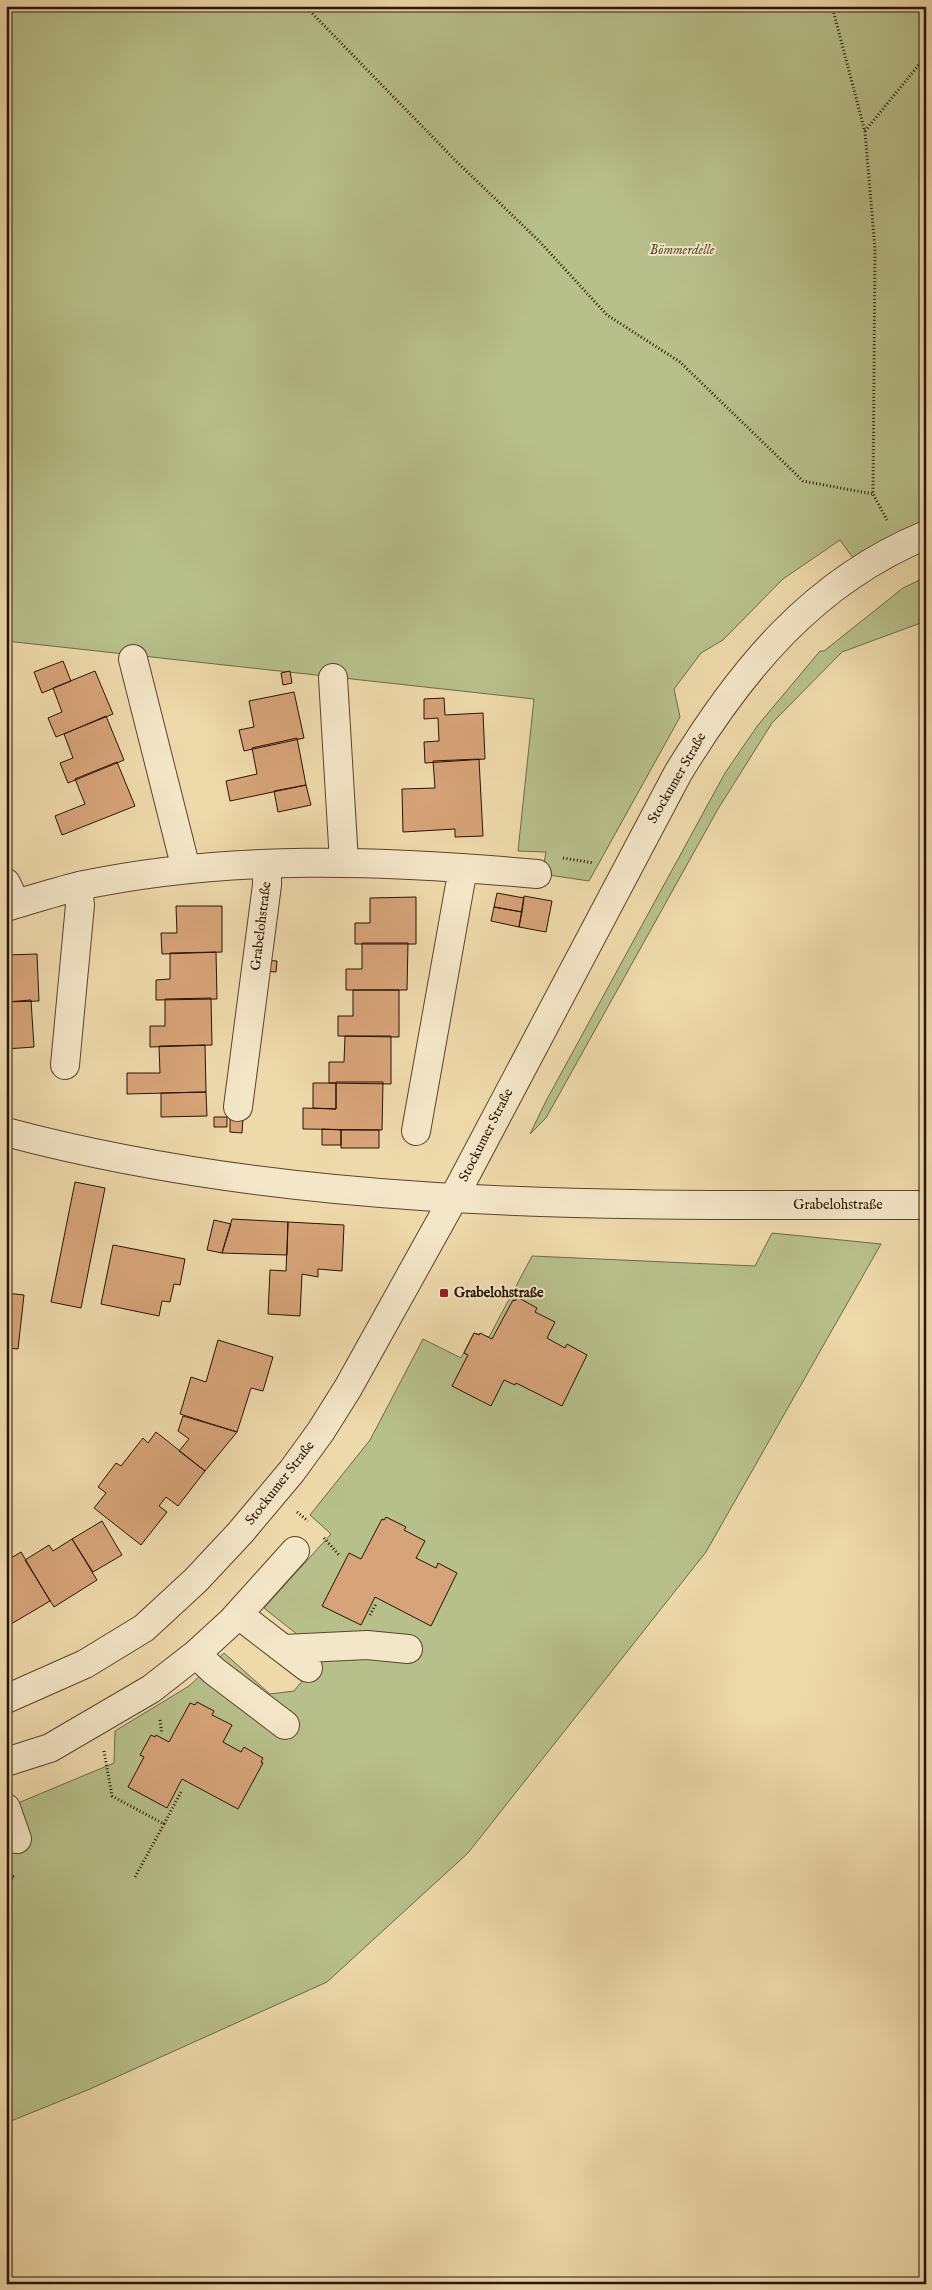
<svg xmlns="http://www.w3.org/2000/svg" width="932" height="2290" font-family="'IM FELL English',serif">
	<style>
		.green { fill: #b7bf8a; stroke: #706945 }
		.building { fill: #d7a379; stroke: #291300 }
		.lines { fill: none; stroke-linecap: round; stroke-linejoin: round }
		.minor-casing { stroke: #5a442b; stroke-width: 30 }
		.path { stroke: #291300; stroke-width: 3; stroke-dasharray: 1 2.5; stroke-linecap: butt }
		.minor { stroke: #f4e6c8; stroke-width: 28 }
		.poi-dot { fill: #8f2418; stroke: #f4e6c8; stroke-width: 2 }
		.labels { text-anchor: middle; dominant-baseline: central; stroke-width: 4; stroke-linejoin: round; paint-order: stroke }
		.park-label { font-size: 14px; font-style: italic; fill: #5b4f30; stroke: #f4e6c8 }
		.street-label { font-size: 14px; fill: #291300; stroke: #f4e6c8 }
		.poi-label { font-size: 14px; font-weight: bold; fill: #291300; stroke: #f4e6c8; text-anchor: start }
	</style>
	<rect width="100%" height="100%" fill="#eed9ab"/>
	<filter id="stains"><feTurbulence type="fractalNoise" baseFrequency=".004" numOctaves="4"/><feColorMatrix values="0 0 0 0 .2 0 0 0 0 .09 0 0 0 0 .02 0 0 0 .5 -.17"/></filter>
	<radialGradient id="worn" r=".72"><stop offset=".6" stop-color="#630" stop-opacity="0"/><stop offset="1" stop-color="#630" stop-opacity=".3"/></radialGradient>
	<path class="green" d="M6,6H926V523L888,538L853,558L840,540L783,579L723,640L701,653L674,689L680,717L589,881L542,874L546,852L518,851L534,699L6,641Z
		M926,577V621L842,652L772,723L718,809L546,1118L530,1134L546,1101L725,773L758,725L820,651H824L903,588Z
		M772,1233L881,1244L706,1552L468,1853L327,1982L90,2089L6,2123V1808L114,1763L115,1731L189,1686L224,1653L270,1694L294,1691L323,1655L264,1608L331,1534L310,1515L370,1440L423,1339L461,1358L474,1333L489,1337L532,1256L755,1266Z"/>
	<path class="building" d="M63,661L71,681L42,693L34,672Z
		M95,671L113,714L56,737L48,718L62,712L53,688Z
		M290,671L292,683L283,685L281,673Z
		M294,692L304,738L244,751L239,730L254,727L249,701Z
		M444,698L445,715L483,713L485,759L425,763L424,742L439,741L438,718L424,719V699Z
		M106,716L124,760L68,783L60,763L73,758L64,734Z
		M297,738L306,785L230,801L226,781L257,774L252,748Z
		M479,759L483,836L455,837V829L403,832L402,789L435,788L433,761Z
		M117,762L135,806L62,835L55,816L85,804L75,779Z
		M306,785L311,805L278,812L274,791Z
		M497,893L524,898L522,912L494,907Z
		M524,896L552,901L546,932L519,927Z
		M416,897V944H355V923H370V898Z
		M176,906H222V952L162,954L161,933H177Z
		M494,907L522,912L519,927L491,921Z
		M362,943H408L407,990H346V969H362Z
		M216,952L217,999L156,1000V980L170,979V953Z
		M37,954L39,1001L6,1002V955Z
		M262,960L277,961L276,972L262,971Z
		M353,990H399V1037L338,1036V1016H353Z
		M211,998L212,1045L150,1047V1026H165V999Z
		M31,1000L34,1047L6,1049V1002Z
		M345,1036H391V1084L329,1083V1062H344Z
		M205,1045L206,1092L127,1094V1073H160L159,1046Z
		M336,1082H383L382,1130L303,1129V1108L336,1109Z
		M313,1083H336V1109L313,1108Z
		M206,1092L207,1116L161,1117V1093Z
		M214,1117H227V1127H214Z
		M230,1117H243L242,1133L230,1132Z
		M322,1129L341,1130V1145H322Z
		M341,1130H379V1148H341Z
		M75,1182L105,1188L81,1308L51,1302Z
		M232,1219L288,1222L287,1255L222,1253Z
		M214,1220L231,1224L222,1253L207,1250Z
		M288,1222L344,1225L342,1271L318,1269V1277L302,1274L300,1316L268,1314L270,1270L286,1271Z
		M113,1245L185,1259L180,1285L174,1284L170,1302L162,1301L159,1316L101,1304Z
		M6,1293L24,1295L18,1349L6,1348Z
		M517,1297L537,1308L535,1312L555,1322L547,1338L565,1348L567,1344L587,1355L562,1406L516,1383L515,1385L504,1380L491,1406L452,1386L468,1355L464,1353L474,1333L479,1335L480,1333L492,1339L513,1300L515,1301Z
		M218,1340L273,1357L263,1391L251,1388L237,1432L180,1414L191,1377L206,1382Z
		M183,1416L237,1432L205,1471L179,1451L189,1439L178,1431Z
		M156,1432L205,1471L178,1506L166,1497L159,1506L167,1512L141,1545L94,1508L106,1493L98,1487L116,1463L121,1466L143,1438L148,1443Z
		M386,1517L406,1527L404,1530L425,1541L416,1558L436,1568L438,1563L457,1573L431,1626L375,1597L361,1625L322,1606L349,1553L361,1559L382,1519L384,1520Z
		M102,1521L122,1555L93,1572L72,1539Z
		M72,1539L97,1580L54,1607L25,1560L49,1545L53,1551Z
		M21,1552L50,1601L6,1627V1561Z
		M197,1702L214,1711L212,1715L232,1725L223,1742L241,1752L244,1747L263,1758L261,1762L263,1763L238,1809L182,1779L167,1808L128,1787L144,1757L140,1755L151,1735L155,1737L156,1735L169,1742L190,1703L195,1705Z
		M6,1872L14,1876L6,1890Z"/>
	<g class="lines">
		<g class="minor-casing">
			<path id="minor" d="M133,659L186,869
				M333,678L344,862
				M6,883L16,904
				M6,907C30,900 55,892 79,886C230,854 385,860 537,874
				M65,1065L80,905L78,887
				M238,1107L267,885V864
				M416,1131L463,868
				M6,1132C305,1212 619,1205 926,1205
				M239,1615L308,1668
				M284,1649L367,1645L408,1649
				M196,1654L214,1671L285,1725
				M6,1699L85,1664L144,1628L196,1580L240,1533L292,1471L321,1431L348,1388L453,1199L678,773C740,671 812,582 926,535
				M6,1762L50,1748L151,1689L196,1654L232,1621L295,1551
				M6,1808L17,1839"/>
		</g>
		<path class="path" d="M305,6L455,160L539,241L607,315L680,362L803,481L873,494
			M832,6L865,132L875,249L873,494L887,520
			M865,131L926,56
			M563,858L594,863
			M297,1512L308,1521
			M324,1538L339,1555
			M370,1615L376,1604
			M160,1720L162,1734
			M104,1751L112,1796L164,1824L182,1790
			M135,1877L164,1824"/>
		<use href="#minor" class="minor"/>
	</g>
	<rect class="poi-dot" x="439" y="1288" width="10" height="10" rx="2.5"/>
	<g class="labels">
		<g class="park-label">
			<text x="682" y="250">Bömmerdelle</text>
		</g>
		<g class="street-label">
			<text transform="translate(677 778) rotate(-60)">Stockumer Straße</text>
			<text transform="translate(261 926) rotate(-83)">Grabelohstraße</text>
			<text transform="translate(486 1135) rotate(-63)">Stockumer Straße</text>
			<text x="838" y="1205">Grabelohstraße</text>
			<text transform="translate(280 1483) rotate(-52)">Stockumer Straße</text>
		</g>
		<g class="poi-label">
			<text x="454" y="1293">Grabelohstraße</text>
		</g>
	</g>
	<rect width="932" height="2290" fill="none" stroke="#eed9ab" stroke-width="25"/>
	<rect x="8" y="8" width="917" height="2275" fill="none" stroke="#291300" stroke-width="2.5"/>
	<rect x="12" y="12" width="907" height="2265" fill="none" stroke="#291300"/>
	<rect width="100%" height="100%" filter="url(#stains)"/>
	<rect width="100%" height="100%" fill="url(#worn)"/>
</svg>
